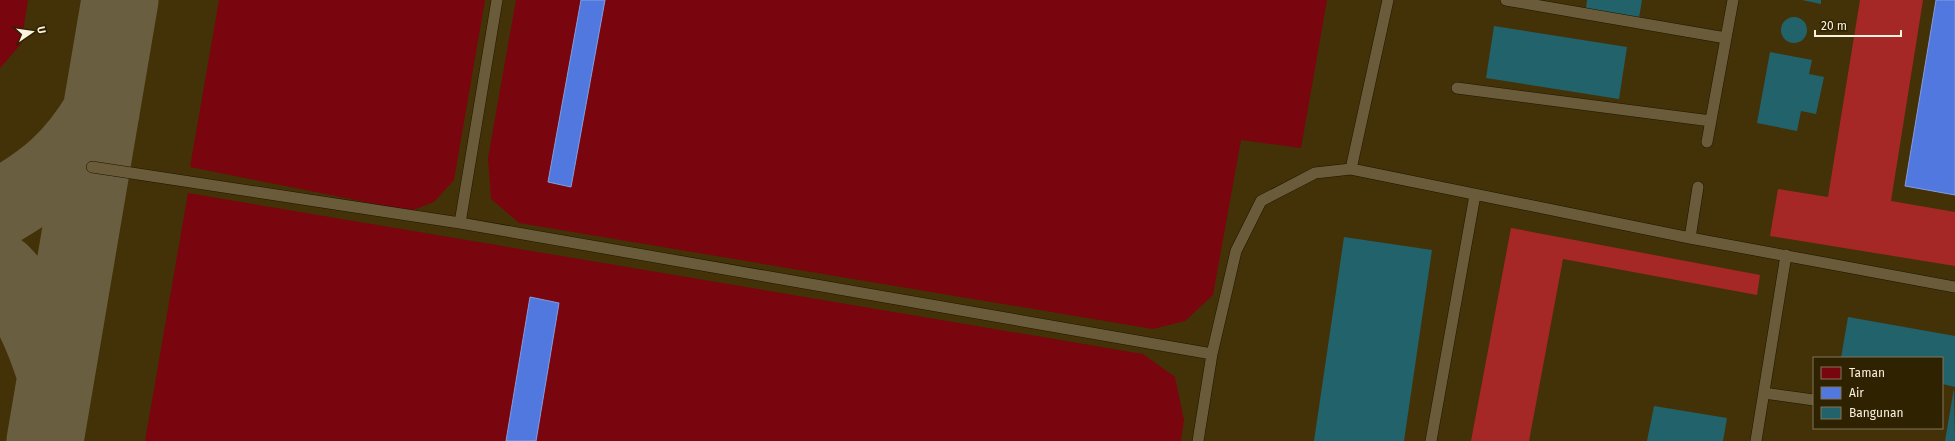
<svg xmlns="http://www.w3.org/2000/svg" width="1955" height="441" font-family="'Fira Sans',sans-serif">
	<style>
		.built { fill: #433207; fill-rule: evenodd }
		.green { fill: #79050e }
		.forest { fill: #a52827 }
		.water { fill: #5178df; stroke: #849ddf }
		.lines { fill: none; stroke-linecap: round; stroke-linejoin: round }
		.taxiway { stroke: #6a5e40; stroke-width: 77 }
		.building { fill: #22626a }
		.service-casing { stroke: #1e1400; stroke-width: 12 }
		.service { stroke: #6a5b3b; stroke-width: 11 }
	</style>
	<rect width="100%" height="100%" fill="#392c0b"/>
	<path class="built" d="M0,0H1955V441H0ZM1814,358H1942V428H1814Z"/>
	<path class="green" d="M0,0H28L21,44L0,68Z
		M219,0H485L454,180L434,202L411,211L190,167Z
		M516,0H1327L1301,148L1241,140L1213,295L1185,321L1153,329L519,223L491,199L488,158Z
		M188,193L1143,354L1175,377L1184,420L1181,441H145Z"/>
	<path class="forest" d="M1860,0H1923L1891,201L1955,212V266L1770,236L1778,189L1828,197Z
		M1511,228L1760,275L1757,295L1563,259L1529,441H1471Z"/>
	<path class="water" d="M581,0H605L571,187L548,182Z
		M1936,0H1955V195L1905,186Z
		M530,297L559,303L536,441H506Z"/>
	<g class="lines">
		<path class="taxiway" d="M0,208C46,181 73,160 101,113
			M0,272C30,302 43,335 56,375
			M45,441L120,0"/>
	</g>
	<path class="building" d="M1587,0H1642L1639,18L1586,9Z
		M1802,0H1821V4Z
		M1781 30a13 13 0 1 1 26 0a13 13 0 1 1-26 0Z
		M1494,26L1627,47L1619,99L1486,78Z
		M1770,52L1812,60L1809,74L1824,77L1816,114L1801,111L1797,131L1757,123Z
		M1344,237L1432,250L1404,441H1314Z
		M1848,317L1955,336V387L1942,384V358H1841Z
		M1954,388L1955,441H1945Z
		M1654,406L1727,418L1723,441H1647Z"/>
	<g class="lines">
		<g class="service-casing">
			<path id="service" d="M1506,0L1726,38
				M1457,88L1711,121
				M1707,142L1733,0
				M92,167L460,223L1212,354
				M1351,169L1388,0
				M460,223L497,0
				M1690,238L1698,187
				M1764,393L1814,400
				M1198,441L1212,354L1236,251L1261,201L1315,173L1351,169L1690,238L1955,287
				M1431,441L1475,195
				M1756,441L1786,255"/>
		</g>
		<use href="#service" class="service"/>
	</g>
	<rect x="1813" y="357" width="130" height="72" fill="#2f2201" stroke="#81755a"/>
	<rect x="1821" y="367" width="20" height="12" fill="#79050e" stroke="#81755a"/>
	<text x="1849" y="377" font-size="12" fill="#fbf2e0">Taman</text>
	<rect x="1821" y="387" width="20" height="12" fill="#5178df" stroke="#81755a"/>
	<text x="1849" y="397" font-size="12" fill="#fbf2e0">Air</text>
	<rect x="1821" y="407" width="20" height="12" fill="#22626a" stroke="#81755a"/>
	<text x="1849" y="417" font-size="12" fill="#fbf2e0">Bangunan</text>
	<g transform="translate(32 32) rotate(77)" stroke="#2f2201" stroke-width="3" paint-order="stroke">
	<path d="M0-3L7 15L0 10L-7 15Z" fill="#fbf2e0"/>
	<text y="-6" font-size="11" font-weight="bold" text-anchor="middle" fill="#fbf2e0">U</text>
	</g>
	<path d="M1815 30v6h86v-6" fill="none" stroke="#fbf2e0" stroke-width="2"/>
	<text x="1821" y="30" font-size="12" fill="#fbf2e0" stroke="#2f2201" stroke-width="3" paint-order="stroke">20 m</text>
</svg>
